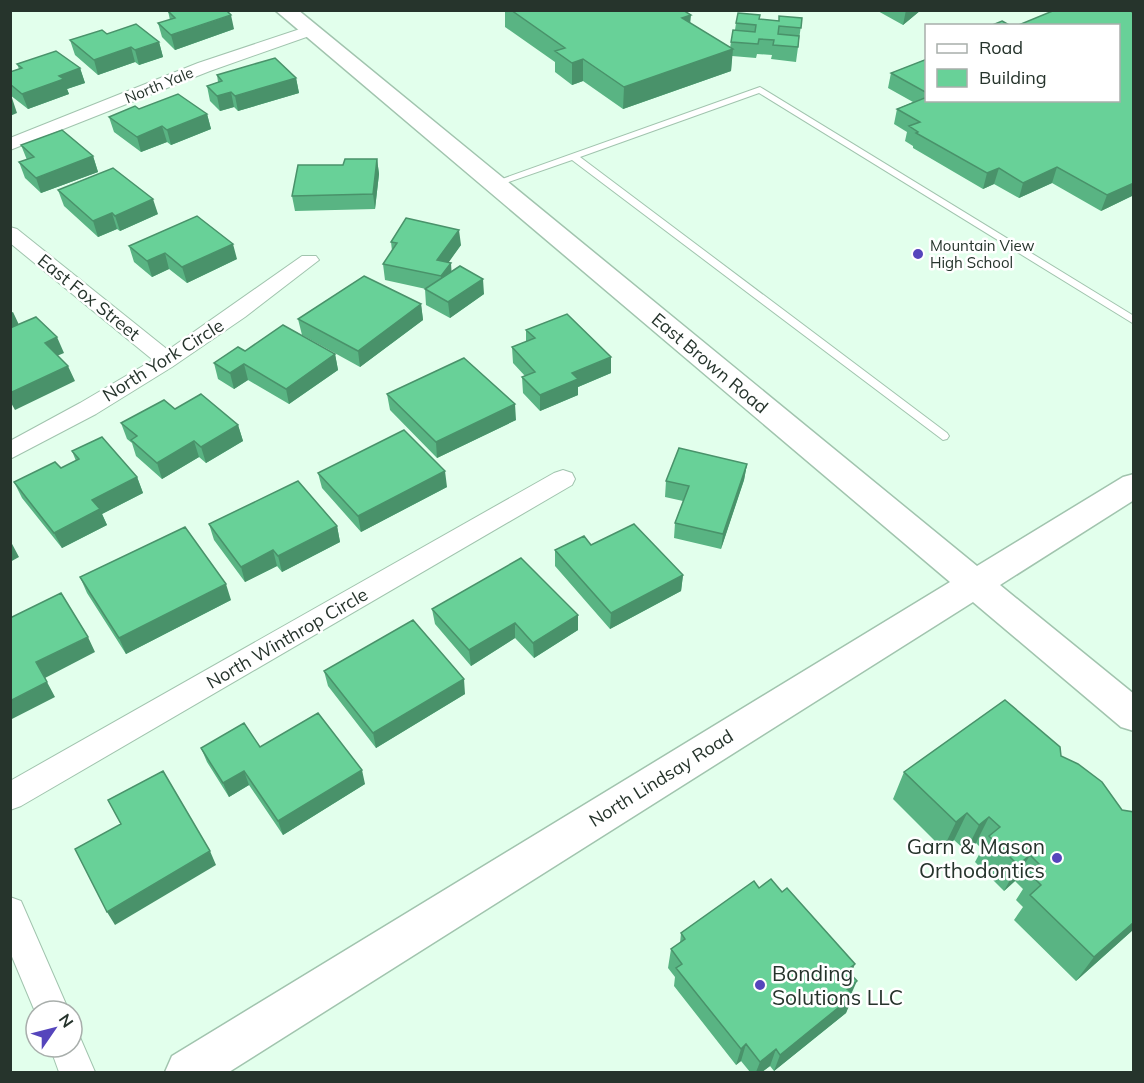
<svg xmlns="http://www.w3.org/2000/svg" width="1144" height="1083" font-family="Mulish,sans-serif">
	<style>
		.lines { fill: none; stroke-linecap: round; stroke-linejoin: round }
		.lane-casing { stroke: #a1c4ae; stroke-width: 2 }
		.street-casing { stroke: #a1c4ae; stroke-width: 2 }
		.secondary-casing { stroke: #a1c4ae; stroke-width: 3 }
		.lane { fill: #fff; fill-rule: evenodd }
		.street { fill: #fff; fill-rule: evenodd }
		.secondary { fill: #fff; fill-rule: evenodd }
		.wall { fill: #59b483 }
		.shaded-wall { fill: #49926a }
		.building { fill: #68d198; stroke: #49926a; stroke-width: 1.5 }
		.poi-dot { fill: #5545bc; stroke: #fff; stroke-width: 2 }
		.labels { text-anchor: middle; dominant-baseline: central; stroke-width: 5; stroke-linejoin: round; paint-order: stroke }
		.far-street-label { font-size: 15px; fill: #26342c; stroke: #fff }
		.far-poi-label { font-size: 15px; fill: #26342c; stroke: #fff; text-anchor: start }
		.street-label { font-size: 18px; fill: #26342c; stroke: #fff }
		.near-poi-label { font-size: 21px; fill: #26342c; stroke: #fff; text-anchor: end }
	</style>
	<rect width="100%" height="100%" fill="#e2ffec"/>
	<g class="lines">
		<g class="lane-casing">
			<path id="lane" d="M760,87L1134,316V324L759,93L580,157L947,433L949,436L947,439L943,440L572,160L497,186L493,187L488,184Z"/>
		</g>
		<g class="street-casing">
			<path id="street" d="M309,26L315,28L317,31L315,34L210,71L10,150V138L198,63Z
				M10,227L17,229L168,350L302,256H316L319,260L245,317L172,367L96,414L10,459V441L80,403L153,360L10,243Z
				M563,470L572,473L575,479L572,485L21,806L10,810V781L554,473Z
				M10,897L21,901L69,1011H36V1014L10,952Z
				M72,1032L79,1035L95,1072H59L50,1047H72Z"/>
		</g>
		<g class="secondary-casing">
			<path id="secondary" d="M275,10H298L977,566L1123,477L1134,474V500L1000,585L1134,694V731L1121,727L973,602L229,1072H165L172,1056L950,582Z"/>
		</g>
		<use href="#lane" class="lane"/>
		<use href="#street" class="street"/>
		<use href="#secondary" class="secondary"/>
	</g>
	<path class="wall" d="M505,10H683L690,23L730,48L731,42L735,30L736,23L759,19L779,21L802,18L796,62L771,59L772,55L757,54L756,58L732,56L731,71L623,109L583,81L572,85L555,72V62L505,27Z
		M876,10H921L903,25Z
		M168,11L234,29L175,50L162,37L158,23L170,20Z
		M1134,13V195L1101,211L1052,183L1019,198L994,184L983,189L913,148V146L905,141L907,132L894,124L897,109L913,102L888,88L891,73L927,59V100Z
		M107,34L159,42L163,57L139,65L135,62L98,75L75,55L70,40Z
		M17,64L80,68L85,83L67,89L69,94L28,109L10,95V72L19,69Z
		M217,75L296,78L299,93L238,111L234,107L220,111L210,101L207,86L218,82Z
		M139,109L207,114L211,129L171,145L167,142L141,152L114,132L109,117Z
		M21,145L93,156L98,172L41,193L25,178L19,162L27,160Z
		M377,159L379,174L375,209L295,211L292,196L343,165Z
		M58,190L158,214L120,231L117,229L98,237L64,206Z
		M391,242L461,245L448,262L451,271L484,294L450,318L426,305L425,289H426L385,280L383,264L392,251Z
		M129,246L237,259L187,283L169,269L152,277L134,262Z
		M421,304L423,320L360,367L302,335L298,319Z
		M526,330L611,373L578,387V395L540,411L523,393L522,377L525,376L513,363L512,347L526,342Z
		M245,351L335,354L338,370L289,404L248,380L234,389L218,379L214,363Z
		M387,394L516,420L437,458L390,410Z
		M175,409L238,425L243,441L206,463L199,457L162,479L136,456L132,443L127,439L121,423Z
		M72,451L137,477L143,493L102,514L107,525L62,548L22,498L14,482L61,468L76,461Z
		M747,464L744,480L721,549L674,538L675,523L683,501L665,497L666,481Z
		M318,473L447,487L361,532L322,488Z
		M209,524L337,526L340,542L282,572L277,566L245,582L214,540Z
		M591,545L683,575L681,591L610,629L555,566V550Z
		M80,577L231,600L126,654L87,593Z
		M432,609L578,630L534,658L515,638L471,666L435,624Z
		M324,671L465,694L376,748L328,686Z
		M260,747L365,784L283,835L249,785L229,797L207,762L201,748Z
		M904,772L1134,812V929L1076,981L1014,920L1023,907L1016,900L1023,889L1015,881L1004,891L975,862L982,849L976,843L966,851L954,840L943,849L893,799Z
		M759,888L851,974L852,993L846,1013L774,1071L770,1066L762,1072H750L741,1061L736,1065L674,986L675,977L668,968L671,949L680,943L681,933Z"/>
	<path class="shaded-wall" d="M906,10H921L903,25Z
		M231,15L234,29L175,50L171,35Z
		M691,15L689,36L682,18Z
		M159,42L163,57L139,65L135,50Z
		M131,47L135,62L98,75L94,60Z
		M733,49L731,71L623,109L624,87Z
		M583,59V81L572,85V63Z
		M80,68L85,83L67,89L69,94L28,109L22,94L59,76Z
		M296,78L299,93L238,111L235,96Z
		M231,92L234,107L220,111L217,96Z
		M12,98L17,113L10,116V99Z
		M207,114L211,129L171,145L167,130Z
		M162,126L167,142L141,152L137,137Z
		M93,156L98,172L41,193L36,178Z
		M377,159L379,174L375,209L373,194Z
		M1057,167L1052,183L1019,198L1023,183Z
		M999,168L994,184L983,189L987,173Z
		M1134,183V195L1101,211L1107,195Z
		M153,199L158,214L120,231L115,216Z
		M112,213L117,229L98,237L93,221Z
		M459,230L461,245L439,276L437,260Z
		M233,244L237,259L187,283L182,267Z
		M165,253L169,269L152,277L147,261Z
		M451,263L452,279L442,292L441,276Z
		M483,279L484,294L450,318L448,302Z
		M421,304L423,320L360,367L358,351Z
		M13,312L20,327L10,332V313Z
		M57,337L64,353L52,358L45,343Z
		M335,354L338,370L289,404L286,389Z
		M611,357V373L578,387V395L540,411V395L572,373Z
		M244,364L248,380L234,389L230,373Z
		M68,366L75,381L15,410L10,401V393Z
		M515,404L516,420L437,458L436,442Z
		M238,425L243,441L206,463L201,447Z
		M194,441L199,457L162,479L157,463Z
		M747,464L744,480L721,549L723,534Z
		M445,471L447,487L361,532L358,516Z
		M137,477L143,493L102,514L107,525L62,548L54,533L92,500Z
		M337,526L340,542L282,572L278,556Z
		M10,542H11L19,557L10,562Z
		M273,550L277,566L245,582L241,567Z
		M683,575L681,591L610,629L611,613Z
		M226,584L231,600L126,654L119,638Z
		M578,615V630L534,658L533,643Z
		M515,623V638L471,666L469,650Z
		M88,637L95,652L45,678L36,662Z
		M464,679L465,694L376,748L373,733Z
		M47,682L55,697L10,720V701Z
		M362,770L365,784L283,835L278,821Z
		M244,771L249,785L229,797L223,783Z
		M967,813L954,840L943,849L956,822Z
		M989,817L976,843L966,851L979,825Z
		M210,851L216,865L115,925L107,912Z
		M1030,855L1015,881L1004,891L1018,865Z
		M1134,922V929L1076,981L1094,957Z
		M855,964L847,983V970Z
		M857,981L849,999L847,989Z
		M854,995L846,1013L774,1071L780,1055Z
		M746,1044L741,1061L736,1065L741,1049Z
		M776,1049L770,1066L762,1072H756L760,1062Z"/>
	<path class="building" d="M171,10H226L231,15L171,35L158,23L175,18L168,11Z
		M511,10H683L691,15L682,18L733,49L624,87L583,59L572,63L555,51L565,48Z
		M1055,10H1129L1134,13V183L1107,195L1057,167L1023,183L999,168L987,173L916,133L918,132L909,126L920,122L897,109L927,97V100H1119V26H1016Z
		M738,13L760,15L759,19L779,21V16L802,18L801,28L779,26L778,34L799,36L798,47L773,45L774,40L759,39L758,44L731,42L733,30L755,32L756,25L736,23Z
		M1002,21L1011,26H990Z
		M136,24L159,42L135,50L131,47L94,60L70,40L102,30L107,34Z
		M56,51L80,68L59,76L64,79L22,94L10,84V72L22,68L17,64Z
		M275,58L296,78L235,96L231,92L217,96L207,86L222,81L217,75Z
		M927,59V93L891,73Z
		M178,94L207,114L167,130L162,126L137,137L109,117L135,106L139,109Z
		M62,130L93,156L36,178L19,162L34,157L21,145Z
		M345,159H377L373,194L292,196L298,165H343Z
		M113,168L153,199L115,216L112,213L93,221L58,190Z
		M197,216L233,244L182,267L165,253L147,261L129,246Z
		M406,218L459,230L437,260L451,263L441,276L383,264L397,243L391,242Z
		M460,266L483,279L448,302L425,289Z
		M364,276L421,304L358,351L298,319Z
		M567,314L611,357L572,373L578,379L540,395L522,377L535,372L512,347L535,338L526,330Z
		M36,317L57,337L45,343L68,366L10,393V328Z
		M283,325L335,354L286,389L244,364L230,373L214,363L238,347L245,351Z
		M464,358L515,404L436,442L387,394Z
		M201,394L238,425L201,447L194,441L157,463L131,440L137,436L121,423L164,400L175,409Z
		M404,430L445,471L358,516L318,473Z
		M102,437L137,477L92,500L100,509L54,533L14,482L55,462L61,468L79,459L72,451Z
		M679,448L747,464L723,534L675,523L689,486L666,481Z
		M298,481L337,526L278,556L273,550L241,567L209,524Z
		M634,524L683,575L611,613L555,550L584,536L591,545Z
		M185,527L226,584L119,638L80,577Z
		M521,558L578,615L533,643L515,623L469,650L432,609Z
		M61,593L88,637L36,662L47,682L10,701V618Z
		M413,620L464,679L373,733L324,671Z
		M1005,700L1060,747L1061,756L1078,764L1102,782L1122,810L1134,812V922L1094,957L1030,895L1041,885L1031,875L1041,866L1030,855L1018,865L989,836L1000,827L989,817L979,825L967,813L956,822L904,772Z
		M318,713L362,770L278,821L244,771L223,783L201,748L244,723L260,747Z
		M163,771L210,851L107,912L75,849L121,824L108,800Z
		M771,879L782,892L787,888L855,964L847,970L857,981L847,989L854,995L780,1055L776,1049L760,1062L746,1044L741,1049L676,968L682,964L671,949L685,939L681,933L754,881L759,888Z"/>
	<g class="poi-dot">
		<circle cx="918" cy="254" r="6"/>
		<circle cx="1057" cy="858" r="6"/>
		<circle cx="760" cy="985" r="6"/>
	</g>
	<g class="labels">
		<g class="far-street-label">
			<text transform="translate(159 85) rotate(-22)">North Yale</text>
		</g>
		<g class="far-poi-label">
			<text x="930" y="245">Mountain View<tspan x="930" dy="17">High School</tspan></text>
		</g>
		<g class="street-label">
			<text transform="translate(89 297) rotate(39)">East Fox Street</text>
			<text transform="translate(163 360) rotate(-32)">North York Circle</text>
			<text transform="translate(710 363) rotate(40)">East Brown Road</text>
			<text transform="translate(287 638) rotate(-30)">North Winthrop Circle</text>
			<text transform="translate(661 778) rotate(-32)">North Lindsay Road</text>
		</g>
		<g class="near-poi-label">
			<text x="1045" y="846">Garn &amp; Mason<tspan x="1045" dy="24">Orthodontics</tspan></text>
			<text x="772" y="973" text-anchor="start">Bonding<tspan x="772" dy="24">Solutions LLC</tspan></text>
		</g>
	</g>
	<rect width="1144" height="1083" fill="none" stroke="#26342c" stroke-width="24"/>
	<rect x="925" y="24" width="195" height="78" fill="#ffffff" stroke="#a8aeab" stroke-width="1.5"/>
	<rect x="937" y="44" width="30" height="9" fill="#ffffff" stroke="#a8aeab" stroke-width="1.5"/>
	<text x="979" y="54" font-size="18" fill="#26342c">Road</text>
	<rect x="937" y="69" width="30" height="18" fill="#68d198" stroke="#a8aeab" stroke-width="1.5"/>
	<text x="979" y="84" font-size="18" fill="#26342c">Building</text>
	<g transform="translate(54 1029) rotate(55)"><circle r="28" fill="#ffffff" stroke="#a8aeab" stroke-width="1.5"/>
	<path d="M0-4.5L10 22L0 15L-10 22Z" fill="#5545bc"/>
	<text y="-9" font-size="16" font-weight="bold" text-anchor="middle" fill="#26342c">N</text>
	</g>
</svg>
